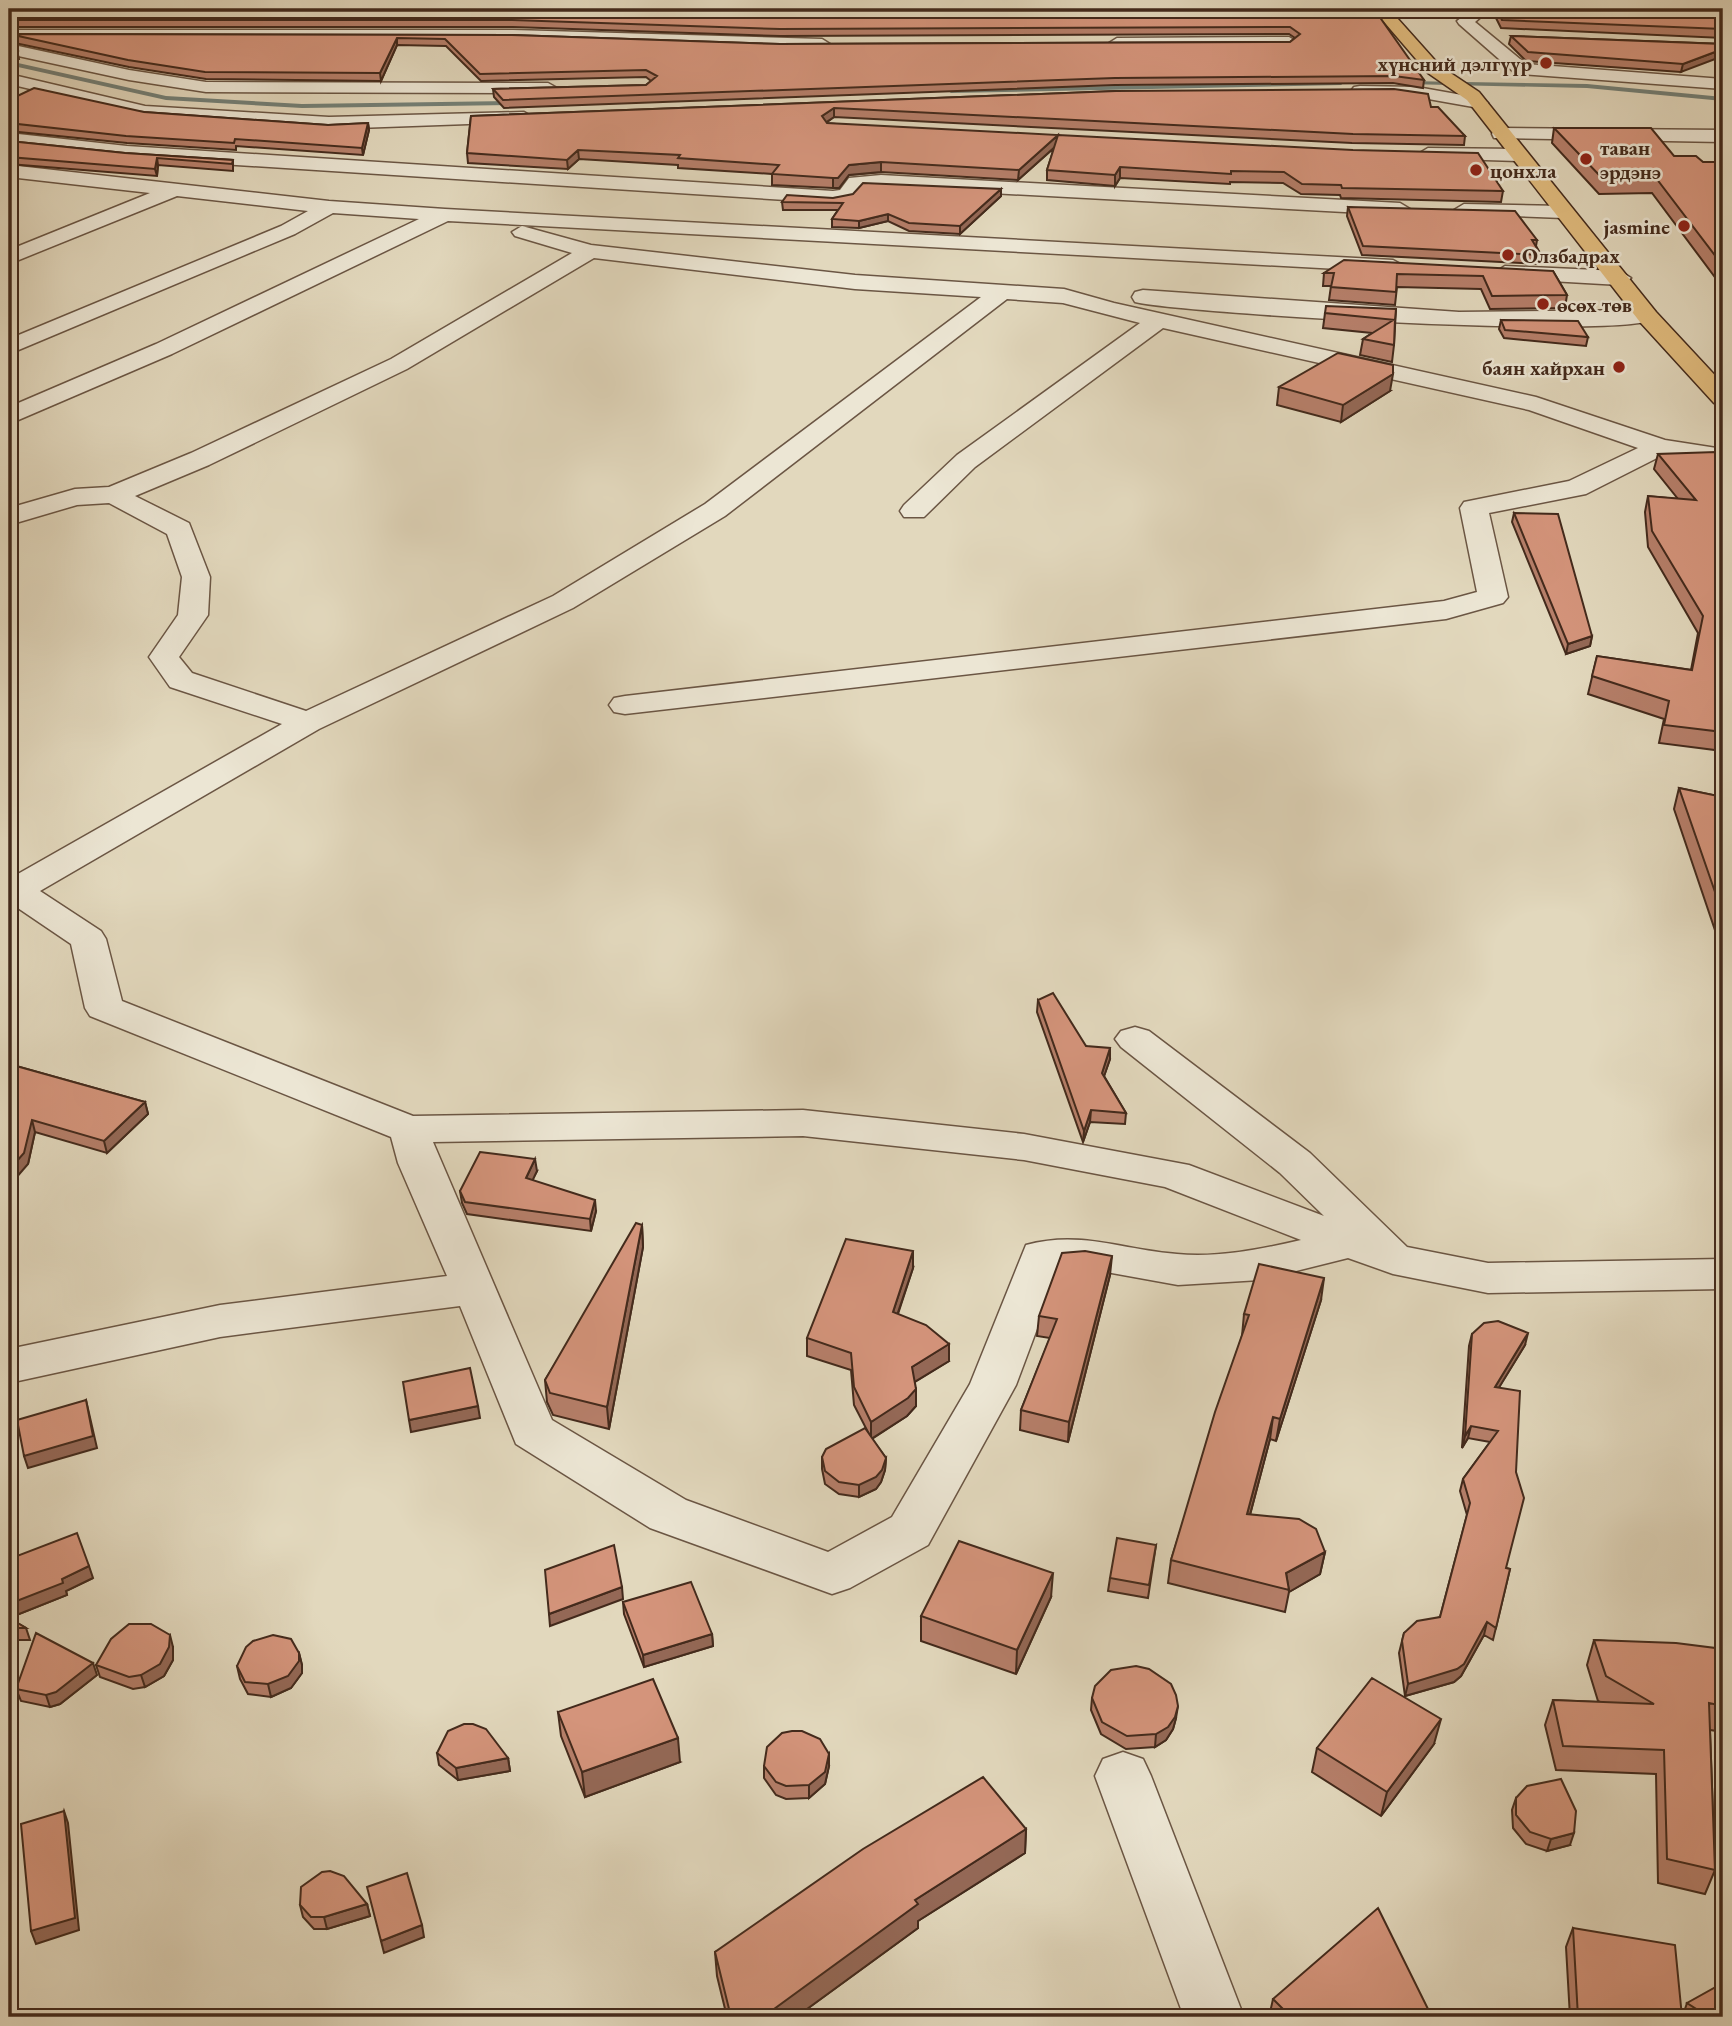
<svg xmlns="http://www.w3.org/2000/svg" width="1732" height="2026" font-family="'EB Garamond',serif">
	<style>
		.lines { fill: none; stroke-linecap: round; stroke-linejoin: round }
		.stream { fill: #748077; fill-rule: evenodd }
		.minor-casing { stroke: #6b5644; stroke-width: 3 }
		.major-casing { stroke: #432a1c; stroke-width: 3 }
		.minor { fill: #ece6d4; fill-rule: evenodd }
		.major { fill: #e1bc7e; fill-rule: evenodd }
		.wall { fill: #b67f6a; stroke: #432a1c; stroke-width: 2 }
		.shaded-wall { fill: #946856; stroke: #432a1c; stroke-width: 2 }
		.building { fill: #d4947b; stroke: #432a1c; stroke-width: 2 }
		.poi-dot { fill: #8f2418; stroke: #ece6d4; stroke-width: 2.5 }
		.labels { text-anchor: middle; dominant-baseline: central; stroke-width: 5; stroke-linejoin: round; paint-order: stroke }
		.far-poi-label { font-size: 21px; font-weight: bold; fill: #432a1c; stroke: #ece6d4; text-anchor: start }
	</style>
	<rect width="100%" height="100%" fill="#e2d8bd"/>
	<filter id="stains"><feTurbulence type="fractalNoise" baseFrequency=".00286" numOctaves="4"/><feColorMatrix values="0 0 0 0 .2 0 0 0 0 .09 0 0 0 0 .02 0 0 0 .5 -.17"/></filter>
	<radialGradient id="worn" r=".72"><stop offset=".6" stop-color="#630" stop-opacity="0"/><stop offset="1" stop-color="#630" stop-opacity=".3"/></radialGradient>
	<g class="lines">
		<path class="stream" d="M9,61L166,96L302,104L518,101L521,103L518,105L302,108L166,100L9,65Z
			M1404,81L1587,84L1723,97V101L1587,88L1406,84Z
			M1340,82L1342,85L951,93L948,91L951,89Z"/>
		<g class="minor-casing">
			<path id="minor" d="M1462,9H1478L1483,15L1475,22L1526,64L1723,79V89L1521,74L1515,73L1459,24L1457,21L1466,14Z
				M14,30H513L822,39L830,44L822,49L513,40L9,39V31Z
				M1289,37L1297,42L1295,46L1117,48L1109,43L1117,38Z
				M9,44L129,70L206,82L548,83L557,88L548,93L206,92L129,80L9,54Z
				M9,74L145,106L329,117L524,112L533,117L524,122L329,129L145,116L9,84Z
				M1360,86L1417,87L1479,98L1488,103L1479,108L1417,97L1354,95L1351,91L1354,87Z
				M1501,128L1723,130V142L1494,138L1492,134L1494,130Z
				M9,133L127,146L833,191L840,190L849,178L881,175L1400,203L1410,209L1400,215L881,187L862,188L853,199L833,203L127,158L9,145Z
				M1428,148L1518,149L1528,155L1518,161L1421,158L1418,154Z
				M9,165L329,201L445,209L1393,260L1404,266L1393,272L448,221L172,354L9,424V407L156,344L419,219L333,213L295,234L9,354V339L281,226L308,211L177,196L9,264V250L150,193L9,177Z
				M1464,204L1563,206L1573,212L1563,218L1457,214L1454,210Z
				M522,226L591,245L855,275L1064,289L1114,303L1536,397L1665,440L1723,449V465L1663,455L1586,494L1489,513L1508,597L1503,603L1446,619L625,714L614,712L609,705L614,698L625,696L1444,601L1477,592L1460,508L1464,502L1569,481L1638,448L1529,410L1163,328L975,467L924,517H904L900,511L904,505L957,455L1140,323L1063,303L1007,299L725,516L573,608L319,729L40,891L101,931L106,939L122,1001L413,1116L803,1110L1024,1134L1189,1165L1324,1216L1280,1173L1121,1047L1115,1039L1121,1031L1135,1027L1149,1031L1310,1153L1407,1247L1488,1263L1723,1259V1289L1488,1293L1393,1274L1348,1258L1260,1280L1178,1285L1084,1268L1059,1270L1016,1385L928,1545L850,1588L832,1594L650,1528L516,1444L460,1306L220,1337L9,1383V1349L220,1305L447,1276L398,1163L391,1137L90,1016L85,1008L71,944L9,902V879L282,724L170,687L149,657L178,615L182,577L167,534L109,503L77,505L9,525V508L75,489L109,487L191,453L391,359L572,253L515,236L512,232ZM594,258L855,289L981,297L705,504L553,596L306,711L192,673L179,657L208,615L210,577L189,523L135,496L209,465L407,369ZM803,1136L1024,1160L1165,1187L1301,1240C1262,1249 1217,1258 1177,1254C1123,1250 1081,1230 1026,1245L970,1384L892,1517L828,1552L686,1500L552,1420L433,1142Z
				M1505,266L1620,271L1631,278L1620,285L1497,278L1494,273Z
				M1143,290L1459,312L1648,310L1659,317C1643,341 1186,314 1135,302L1132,297L1135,292Z
				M1123,1752L1143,1759L1151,1776L1244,2017H1184L1095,1776L1103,1759Z"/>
		</g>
		<g class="major-casing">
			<path id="major" d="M1373,9H1389L1440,66L1479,92L1656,312L1723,384V405L1714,403L1640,322L1467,100L1428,73Z"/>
		</g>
		<use href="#minor" class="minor"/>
		<use href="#major" class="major"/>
	</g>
	<path class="wall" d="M9,9H1341L1424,80L1423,88L1393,83L1115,85L504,108L494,97L493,89L646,85L651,81L646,77L481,81L446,46L397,45L381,81L206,79L129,67L10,42L9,34L512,35L780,44L1290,42L1295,38L1289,34L780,36L513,27H14L9,30Z
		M1427,9H1462L1461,12H1431Z
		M1480,9H1723V38L1501,28L1493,12H1484Z
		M1511,36L1723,44L1681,72L1526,61L1509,44Z
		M1116,91L1431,107L1465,136L1464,145L1352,143L834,117L826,123L1503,191L1501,202L1341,198L1340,195L1301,194L1283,183L1230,182V184L1120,178L1115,186L1047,180V170L1054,148L1018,180L881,172L849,175L839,188H833L772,185V174L678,168V165L579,159L568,169L468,163L467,153L471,116Z
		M9,100L144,112L328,125L368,123L369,130L363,155L236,146V150L127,143L9,131Z
		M1554,128L1674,156L1703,162L1723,164V288L1652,193L1599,194L1552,143Z
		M9,141L125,153L233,160V171L158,165L157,176L9,164Z
		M1001,189V196L960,234L909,231L888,221L859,228L832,227V219L838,210H783L782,202L833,198Z
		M1348,207L1537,240L1536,246L1541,255L1539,264L1362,255L1347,216Z
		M1553,271L1567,295L1565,308L1490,309L1481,289L1397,287L1395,305L1329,300L1331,286H1323L1324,273Z
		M1396,309L1394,345L1392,362L1360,355L1363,339L1372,333L1323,328L1325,313Z
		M1501,320L1588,337L1586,346L1504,338L1499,329Z
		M1279,387L1390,391L1341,422L1277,405Z
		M1658,454L1723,460V751L1659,743L1664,719L1588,694L1597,656L1691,670L1698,633L1648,547L1645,512L1648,496L1678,499L1654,469Z
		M1514,513L1592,636L1590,646L1566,654L1512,522Z
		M1679,788L1723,797V927L1719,942L1674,809Z
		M1038,1000L1086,1046L1110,1059L1104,1076L1126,1113L1125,1124L1090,1122L1083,1142L1037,1012Z
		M9,1064L145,1102L148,1114L107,1153L35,1132L28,1164Z
		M537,1171L532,1180L596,1211L591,1231L467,1214L462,1203L460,1191Z
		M642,1225L643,1247L609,1429L553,1415L547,1402L545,1380Z
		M913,1268L898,1314L949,1361L915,1382L916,1406L907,1416L872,1439L886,1458L885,1470L881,1482L876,1489L859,1497L839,1494L825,1484L822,1469V1457L869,1434L854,1405L851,1370L807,1356V1338Z
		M1110,1275L1068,1442L1020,1430L1021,1410L1050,1338L1037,1336L1039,1316Z
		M1321,1300L1276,1441L1270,1439L1250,1515L1325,1552L1320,1574L1289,1592L1285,1612L1168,1583L1171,1560L1242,1336L1244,1314Z
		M1472,1334L1525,1345L1499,1387L1506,1568L1510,1569L1493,1640L1484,1635L1461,1676L1454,1682L1405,1696L1399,1653L1404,1633L1440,1617L1467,1515L1460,1491L1463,1479L1490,1442L1468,1438L1462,1448L1469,1346Z
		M1156,1545L1148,1598L1108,1591L1110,1578Z
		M14,1577L93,1578L66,1591L67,1595L9,1618L26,1628L30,1640H9V1578Z
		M1051,1597L1016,1674L921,1641V1616Z
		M623,1602L712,1634L713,1646L644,1667L624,1614Z
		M1594,1640L1723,1649V1732L1710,1730L1715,1870L1705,1894L1658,1883L1656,1774L1556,1770L1545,1725L1553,1700L1600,1702L1598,1701L1587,1665Z
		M173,1647V1660L164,1676L145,1687L133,1689L100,1677L96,1665Z
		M299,1653L302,1665V1673L291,1688L271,1697L248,1694L240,1679L237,1666Z
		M97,1675L60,1704L50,1707L21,1701L16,1689Z
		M1092,1698L1176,1718L1173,1729L1166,1740L1155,1747L1126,1749L1101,1734L1091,1710Z
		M558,1712L680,1762L585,1797L561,1736Z
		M1434,1744L1381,1816L1312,1772L1317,1748Z
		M437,1753L508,1758L510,1771L458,1780L439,1765Z
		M764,1766H829L825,1784L809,1798L786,1799L776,1795L764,1778Z
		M1516,1798L1570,1845L1547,1851L1526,1844L1513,1828L1512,1810Z
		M1026,1829L1025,1853L918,1921V1928L796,2017H727L717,1976L715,1952Z
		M367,1904L370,1916L327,1929H314L303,1917L300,1905Z
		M1573,1928L1682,2017H1570L1566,1947Z
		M1273,1999L1427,2017H1269Z
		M1687,2003L1723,2017H1686L1683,2015Z"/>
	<path class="shaded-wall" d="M12,20L14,27L9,30V22Z
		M397,38V45L381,81L380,73Z
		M1723,49V56L1681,72L1683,64Z
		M17,51L19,59L9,62V54Z
		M834,108V117L822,125V116Z
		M368,123L369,130L363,155L362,148Z
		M1058,135L1057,145L1018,180L1019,170Z
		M578,150L579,159L568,169L567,160Z
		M157,158L158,165L157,176L155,169Z
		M881,162V172L849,175L839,188H833V178L849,165Z
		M1120,167V178L1115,186V175Z
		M1001,189V196L960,234V226Z
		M888,214V221L859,228V221Z
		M1393,374L1390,391L1341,422L1343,405Z
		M1592,636L1590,646L1566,654L1568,644Z
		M1110,1048V1059L1101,1085L1102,1073Z
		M145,1102L148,1114L107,1153L104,1141Z
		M1091,1110L1090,1122L1083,1142L1084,1131Z
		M32,1120L35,1132L28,1164L9,1186V1170Z
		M535,1159L537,1171L528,1190L526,1178Z
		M595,1200L596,1211L591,1231L590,1219Z
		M642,1225L643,1247L609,1429L607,1407Z
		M913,1251V1268L892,1330L893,1312Z
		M1112,1256L1110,1275L1068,1442L1069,1422Z
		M1324,1278L1321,1300L1276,1441L1280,1419Z
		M1528,1333L1525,1345L1492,1399L1495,1387Z
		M949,1344V1361L911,1384L912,1367Z
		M916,1389V1406L907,1416L871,1439V1422Z
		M86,1400L97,1448L28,1468L24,1456Z
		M478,1406L480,1418L411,1432L409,1420Z
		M1273,1417L1270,1439L1244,1537L1247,1514Z
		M1471,1426L1468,1438L1462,1448L1465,1436Z
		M886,1458L885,1470L881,1482L876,1489L859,1497V1485Z
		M1325,1552L1320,1574L1289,1592L1286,1573Z
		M89,1566L93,1578L66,1591L67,1595L9,1618V1604Z
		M1053,1573L1051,1597L1016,1674L1017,1650Z
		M622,1587L623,1599L550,1626L549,1614Z
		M1487,1622L1484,1635L1461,1676L1454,1682L1405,1696L1408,1684Z
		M712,1634L713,1646L644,1667L643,1655Z
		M170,1635L173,1647V1660L164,1676L145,1687L141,1675Z
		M299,1653L302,1665V1673L291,1688L271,1697L268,1684Z
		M93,1663L97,1675L60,1704L50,1707L46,1695Z
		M1178,1706L1176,1718L1173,1729L1166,1740L1155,1747L1156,1734Z
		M1441,1719L1434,1744L1381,1816L1387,1792Z
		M678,1738L680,1762L585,1797L582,1772Z
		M829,1754V1766L825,1784L809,1798V1785Z
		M508,1758L510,1771L458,1780L456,1768Z
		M64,1811L68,1823L79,1930L36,1944L31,1931Z
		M1026,1829L1025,1853L918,1921V1928L796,2017H763L915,1900Z
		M1574,1833L1570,1845L1547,1851L1551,1839Z
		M367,1904L370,1916L327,1929L324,1917Z
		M422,1925L424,1937L384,1953L381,1941Z"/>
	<path class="building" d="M9,9H1341L1344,10L1346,9H1374L1424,80L1394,76L1115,78L503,100L493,89L646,85L657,76L646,70L480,74L445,39L397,38L380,73L205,72L128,60L9,34L512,35L780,44L1290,42L1300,34L1290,27L780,29L512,20H12L9,22Z
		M1497,9H1723V29L1502,20Z
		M1511,36L1723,44V49L1683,64L1528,52Z
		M9,48L17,51L9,54Z
		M34,88L144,112L328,125L368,123L362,148L235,139L234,143L126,136L9,123V100Z
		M1394,89L1428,94L1431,107H1438L1465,136L1353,134L834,108L822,116L827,123L1058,135L1019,170L881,162L849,165L838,178H833L772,174L779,165L678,158L680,155L578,150L567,160L467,153L471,116L1116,91Z
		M1554,128H1651L1674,156H1696L1703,162H1721L1723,164V266L1656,178H1602Z
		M1058,135L1353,150L1478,153L1503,191L1342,188L1341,185L1302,184L1284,172L1231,171V174L1120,167L1115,175L1047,170Z
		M9,141L125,153L233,160L232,164L157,158L155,169L9,157Z
		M863,183L1001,189L960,226L909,223L888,214L859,221L832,219L843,203L782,202L787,195L833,198L853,194Z
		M1348,207L1515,211L1537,240H1532L1541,255L1363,246Z
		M1344,260L1553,271L1567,295L1492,296L1483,276L1397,274L1396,292L1331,287L1334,273H1324Z
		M1326,306L1396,309L1395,320L1325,313Z
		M1395,319L1394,345L1363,339Z
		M1501,320L1578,321L1588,337L1505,330Z
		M1338,353L1393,365V374L1343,405L1279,387Z
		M1716,452L1723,460V732L1664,725L1669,701L1592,676L1597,656L1692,670L1703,616L1652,531L1648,496L1696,500L1658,454Z
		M1514,513L1558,514L1592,636L1568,644Z
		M1679,788L1723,797V915Z
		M1053,993L1086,1046L1110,1048L1102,1073L1126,1113L1091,1110L1084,1131L1038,1000Z
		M9,1064L145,1102L104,1141L32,1120L24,1153L9,1170Z
		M480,1152L535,1159L526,1178L595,1200L590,1219L465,1202L460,1191Z
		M636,1223L642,1225L607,1407L550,1393L545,1380Z
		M846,1239L913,1251L893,1312L926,1325L949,1344L912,1367L916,1389L908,1398L871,1422L854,1387L851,1353L807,1338Z
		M1085,1251L1112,1256L1069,1422L1021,1410L1057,1319L1039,1316L1062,1253Z
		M1259,1264L1324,1278L1280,1419L1273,1417L1247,1514L1299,1519L1316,1529L1325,1552L1286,1573L1289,1590L1171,1560L1215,1412L1249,1315L1244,1314Z
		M1498,1321L1528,1333L1495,1387L1520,1391L1516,1472L1524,1498L1506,1568L1510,1569L1496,1628L1487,1622L1464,1664L1457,1669L1408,1684L1402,1641L1404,1633L1417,1621L1440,1617L1470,1503L1463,1479L1498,1431L1471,1426L1465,1436L1472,1334L1484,1323Z
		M470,1368L478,1406L409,1420L403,1382Z
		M86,1400L93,1436L24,1456L17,1420Z
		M865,1428L886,1458L882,1470L876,1477L859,1485L839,1482L825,1471L822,1457L826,1449Z
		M77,1533L89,1566L62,1579L63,1583L9,1604V1578L14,1577L9,1559Z
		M1117,1538L1156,1545L1149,1585L1110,1578Z
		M959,1541L1053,1573L1017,1650L921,1616Z
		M614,1545L622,1587L549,1614L545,1570Z
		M691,1582L712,1634L643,1655L623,1602Z
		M9,1618L26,1628H9Z
		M129,1624H151L170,1635L169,1647L160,1664L141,1675L129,1677L96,1665L111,1639Z
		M36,1633L93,1663L56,1692L46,1695L16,1689Z
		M273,1635L291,1639L299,1653V1661L288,1676L268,1684L245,1682L237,1666L246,1647L253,1641Z
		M1594,1640L1676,1643L1723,1649V1706L1709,1703L1715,1870L1667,1859L1664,1750L1563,1746L1553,1700L1654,1704L1606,1676Z
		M1136,1666L1149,1669L1171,1684L1176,1695L1178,1706L1175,1717L1168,1727L1156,1734L1127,1736L1102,1722L1092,1698L1095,1686L1111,1670Z
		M1372,1678L1441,1719L1387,1792L1317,1748Z
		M653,1679L678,1738L582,1772L558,1712Z
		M464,1724H473L486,1729L508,1758L456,1768L437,1753L448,1731Z
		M792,1731H802L820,1739L829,1754L825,1772L809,1785L786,1786L776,1782L764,1766L767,1747L782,1733Z
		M983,1777L1026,1829L915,1900L918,1904L763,2017H731L715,1952L863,1849Z
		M1561,1779L1576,1811L1574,1833L1551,1839L1530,1832L1516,1815V1798L1527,1786Z
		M64,1811L75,1918L31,1931L21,1824Z
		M330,1871L344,1876L367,1904L324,1917H311L300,1905L301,1887L322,1872Z
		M407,1873L422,1925L381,1941L367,1887Z
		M1378,1908L1429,2011L1422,2017H1291L1273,1999Z
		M1573,1928L1675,1945L1682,2017H1578Z
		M1723,1983V2017H1709L1687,2003Z
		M660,2013L661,2017H637Z"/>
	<g class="poi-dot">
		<circle cx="1546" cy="63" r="7"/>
		<circle cx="1586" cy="159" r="7"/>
		<circle cx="1476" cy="170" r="7"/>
		<circle cx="1684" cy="226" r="7"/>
		<circle cx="1508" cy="255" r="7"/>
		<circle cx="1543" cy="304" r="7"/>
		<circle cx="1619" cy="367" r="7"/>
	</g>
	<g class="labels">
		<g class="far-poi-label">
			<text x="1532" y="63" text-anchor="end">хүнсний дэлгүүр</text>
			<text x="1600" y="147">таван<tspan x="1600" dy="24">эрдэнэ</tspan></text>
			<text x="1490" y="170">цонхла</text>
			<text x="1670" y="226" text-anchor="end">jasmine</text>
			<text x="1522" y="255">Олзбадрах</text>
			<text x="1557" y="304">өсөх төв</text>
			<text x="1605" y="367" text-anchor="end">баян хайрхан</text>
		</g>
	</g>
	<rect width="1732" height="2026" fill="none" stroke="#e2d8bd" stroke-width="35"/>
	<rect x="10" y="10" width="1711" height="2005" fill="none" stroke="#432a1c" stroke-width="3.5"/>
	<rect x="18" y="18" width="1697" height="1991" fill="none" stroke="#432a1c" stroke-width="2"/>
	<rect width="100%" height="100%" filter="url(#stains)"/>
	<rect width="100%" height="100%" fill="url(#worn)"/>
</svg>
